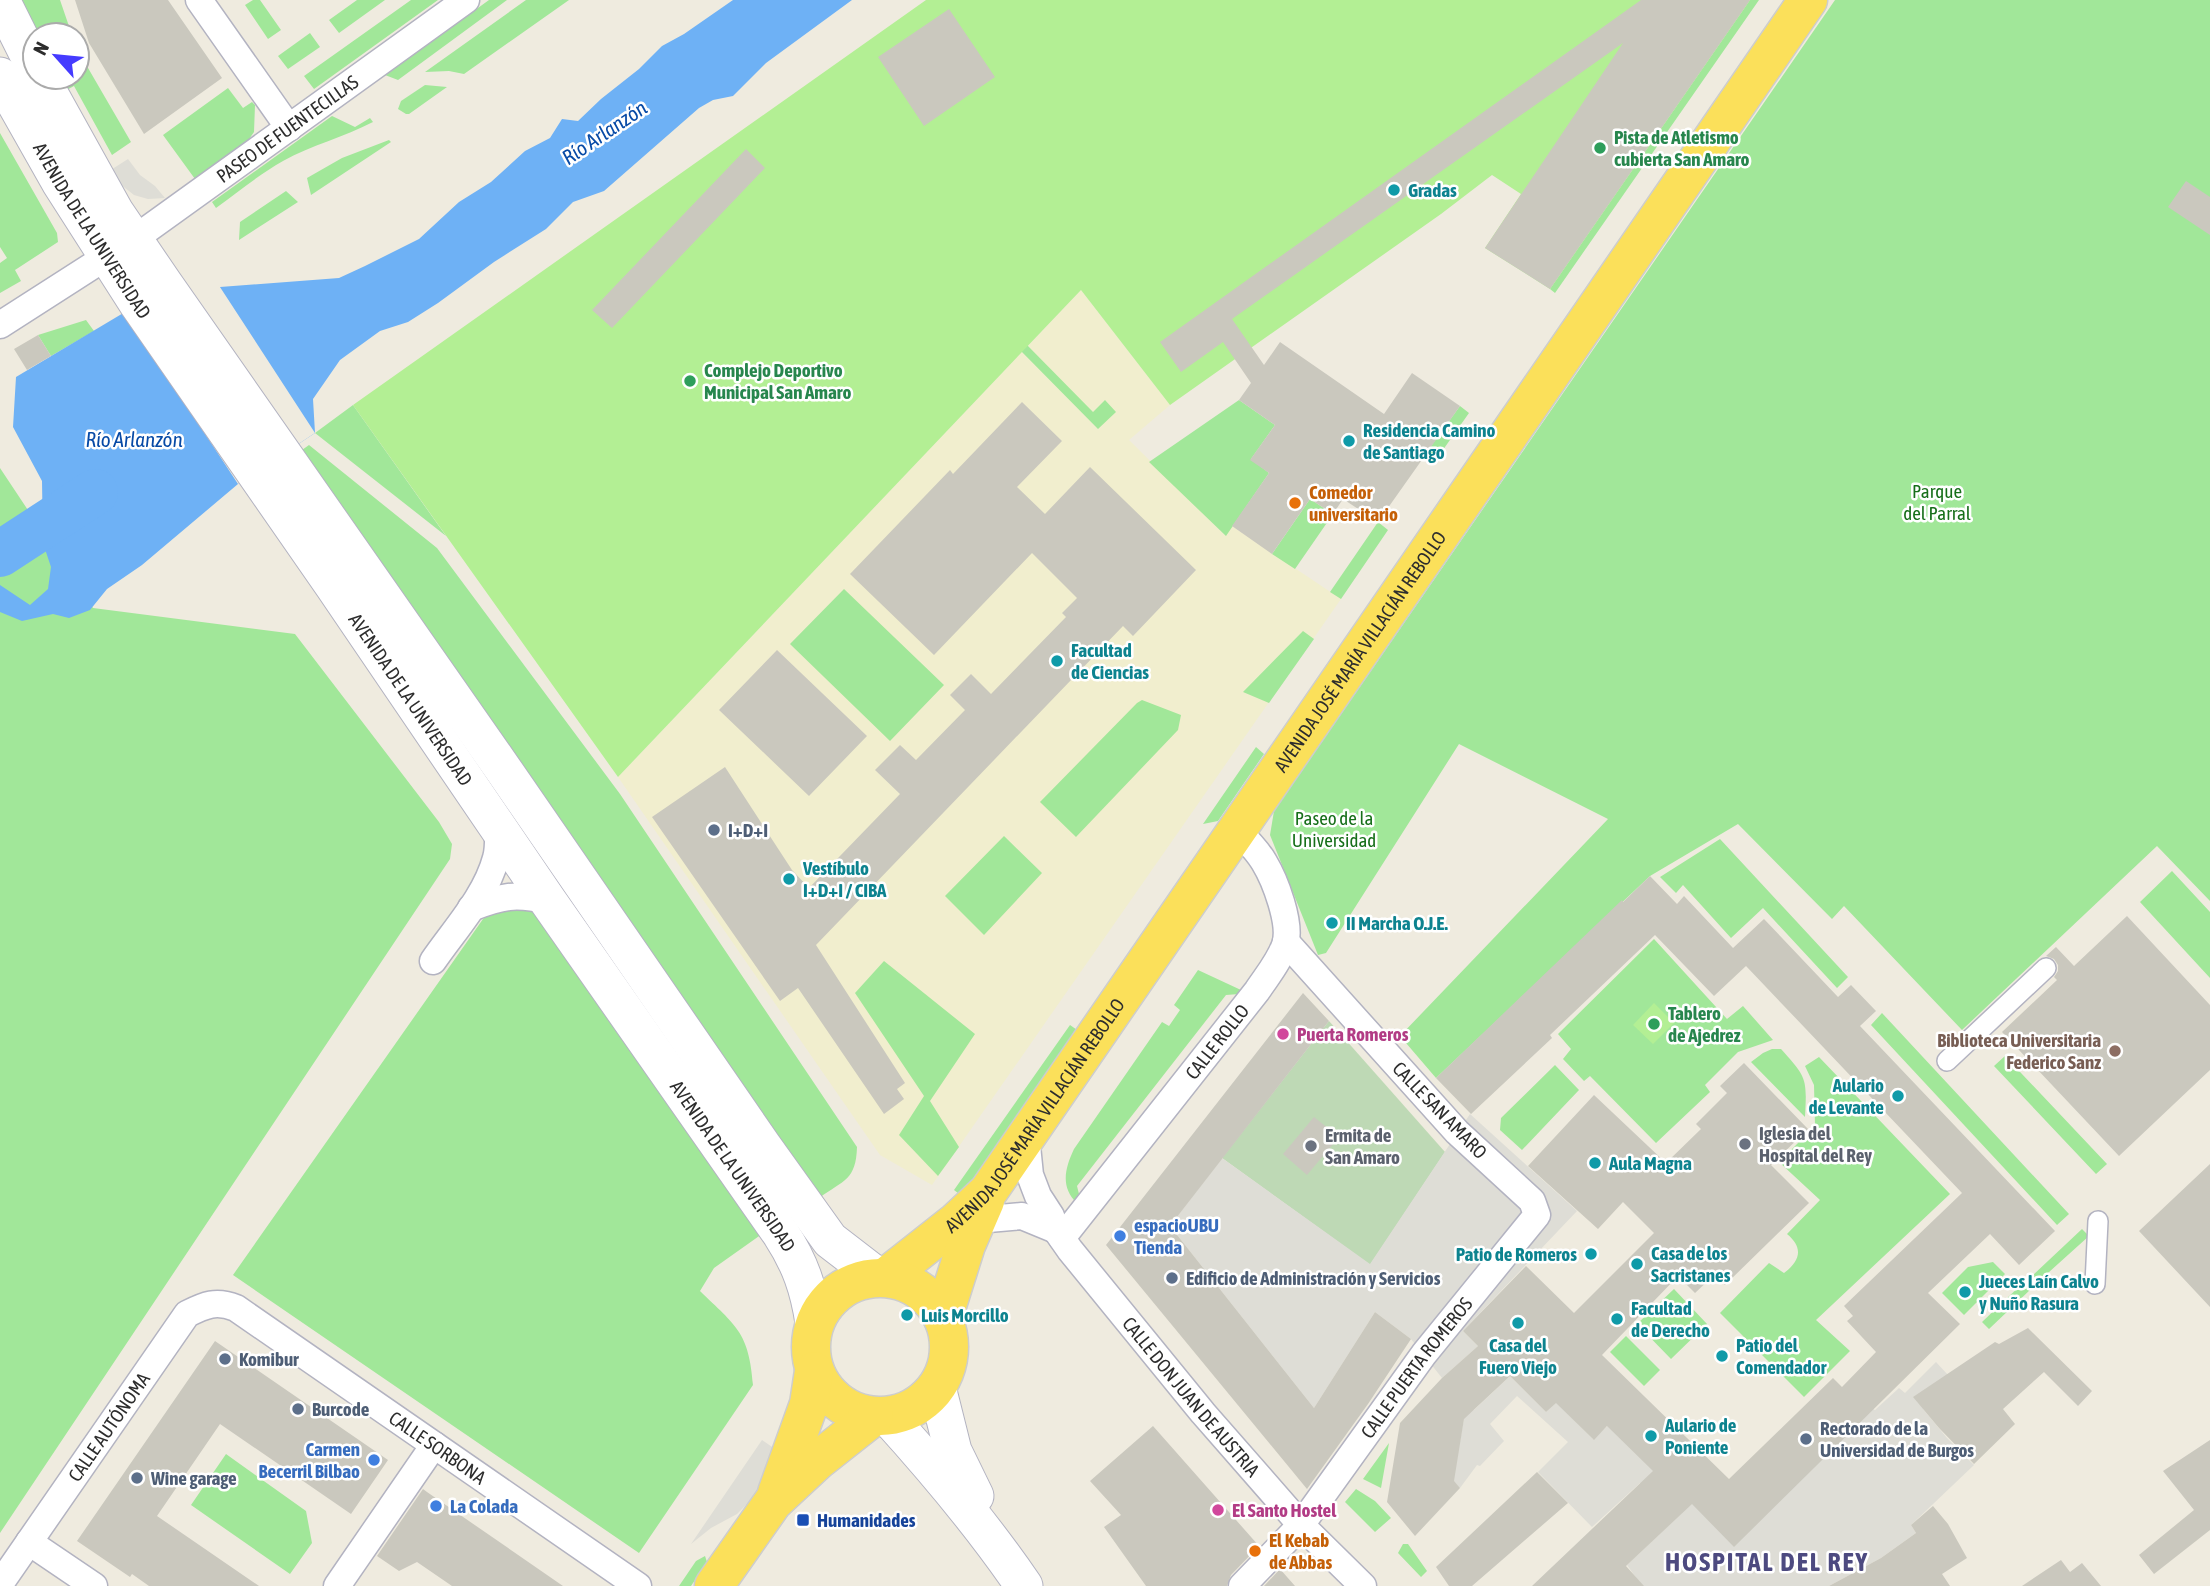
<svg xmlns="http://www.w3.org/2000/svg" width="2210" height="1586" font-family="'Asap Condensed',sans-serif">
	<style>
		.education { fill: #f1eece }
		.green { fill: #a1e799 }
		.cemetery { fill: #bed9b5 }
		.pitch { fill: #b3ef94 }
		.plaza { fill: #deddd6 }
		.water { fill: #6eb1f5 }
		.pier { fill: #efebdf }
		.lines { fill: none; stroke-linecap: round; stroke-linejoin: round }
		.river { stroke: #6eb1f5; stroke-width: 46 }
		.building { fill: #cac8be }
		.pedestrian-casing { stroke: #b3b3c1; stroke-width: 22 }
		.minor-casing { stroke: #b3b3c1; stroke-width: 29 }
		.secondary-casing { stroke: #b3b3c1; stroke-width: 39 }
		.trunk-casing { stroke: #cdcdcd; stroke-width: 41 }
		.pedestrian { stroke: #fff; stroke-width: 19 }
		.minor { stroke: #fff; stroke-width: 26 }
		.secondary { stroke: #fff; stroke-width: 37 }
		.trunk { stroke: #fbe05a; stroke-width: 38 }
		.leisure-dot { fill: #2e9e5b; stroke: #fff; stroke-width: 2.5 }
		.culture-dot { fill: #0f9aa8; stroke: #fff; stroke-width: 2.5 }
		.food-dot { fill: #e8710a; stroke: #fff; stroke-width: 2.5 }
		.service-dot { fill: #5c6f8a; stroke: #fff; stroke-width: 2.5 }
		.hotel-dot { fill: #d1479c; stroke: #fff; stroke-width: 2.5 }
		.education-dot { fill: #8d6e63; stroke: #fff; stroke-width: 2.5 }
		.worship-dot { fill: #6b7280; stroke: #fff; stroke-width: 2.5 }
		.shop-dot { fill: #3f7fe0; stroke: #fff; stroke-width: 2.5 }
		.transit-dot { fill: #1a4fb4; stroke: #fff; stroke-width: 2.5 }
		.labels { text-anchor: middle; dominant-baseline: central; stroke-width: 5; stroke-linejoin: round; paint-order: stroke }
		.street-label { font-size: 19px; fill: #2d2d2d; stroke: #fff }
		.leisure-label { font-size: 19px; font-weight: bold; fill: #27864d; stroke: #fff; text-anchor: start }
		.culture-label { font-size: 19px; font-weight: bold; fill: #0d838f; stroke: #fff; text-anchor: start }
		.park-label { font-size: 19px; fill: #176f1a; stroke: #fff }
		.food-label { font-size: 19px; font-weight: bold; fill: #c56008; stroke: #fff; text-anchor: start }
		.service-label { font-size: 19px; font-weight: bold; fill: #4e5e75; stroke: #fff; text-anchor: start }
		.hotel-label { font-size: 19px; font-weight: bold; fill: #b23c85; stroke: #fff; text-anchor: start }
		.education-label { font-size: 19px; font-weight: bold; fill: #785e54; stroke: #fff; text-anchor: end }
		.worship-label { font-size: 19px; font-weight: bold; fill: #5b616d; stroke: #fff; text-anchor: start }
		.shop-label { font-size: 19px; font-weight: bold; fill: #366cbe; stroke: #fff; text-anchor: start }
		.transit-label { font-size: 19px; font-weight: bold; fill: #164399; stroke: #fff; text-anchor: start }
		.water-label { font-size: 21px; font-style: italic; fill: #074aa6; stroke: #fff }
		.district-label { font-size: 26px; font-weight: bold; letter-spacing: 2px; fill: #4d4a80; stroke: #fff }
	</style>
	<rect width="100%" height="100%" fill="#efebdf"/>
	<path class="education" d="M1081,290L1170,405L1129,440L1225,535L1232,526L1341,599L932,1185L880,1155L618,777Z"/>
	<path class="green" d="M15,0H60L72,35H35Z
		M253,0H260L281,30L268,39L245,5Z
		M357,0H385L339,33L329,20Z
		M411,0H438L314,89L304,76Z
		M489,0H507L398,80L385,75Z
		M526,0H569L464,74L449,71L425,72Z
		M1750,0H1759L1555,293L1550,289Z
		M1835,0H2210V901L2157,846L1962,1030L1844,906L1832,919L1738,824L1650,876L1436,1078L1400,1036L1608,819L1459,744L1326,953L1318,955L1270,835L1274,811Z
		M310,33L320,47L288,69L278,56Z
		M77,49L131,142L112,155L74,86L65,91L56,77H77Z
		M425,85L447,87L409,114H406L398,109L401,101Z
		M228,88L243,108L252,102L255,105L254,132L247,142L195,179L163,135Z
		M332,116L355,127L370,118L373,122C344,137 312,145 283,161C260,174 238,192 216,208L212,202Z
		M0,133L57,233L58,242L15,270L21,281L0,293V263L7,258L0,247Z
		M389,140L391,142L311,195L307,178L342,158Z
		M286,191L298,202L239,240L240,222Z
		M86,320L94,331L51,356L38,335Z
		M1027,345L1093,412L1105,400L1116,412L1098,429L1021,351Z
		M1239,400L1275,425L1251,459L1269,473L1226,536L1149,462Z
		M353,405L446,536L315,433Z
		M1460,406L1469,413L1433,464L1423,457Z
		M309,445L437,548L620,794L857,1147C856,1180 844,1180 819,1198L302,450Z
		M0,468L93,608L295,634L439,822L452,844L450,859L0,1533Z
		M1310,499L1333,514L1295,569L1272,554Z
		M1378,522L1388,530L1341,599L1330,592Z
		M844,589L944,685L890,741L790,644Z
		M1303,631L1314,639L1269,703L1243,692Z
		M1142,700L1181,715L1178,730L1076,837L1040,802L1137,703Z
		M1256,747L1264,754L1218,821L1203,824Z
		M1004,836L1042,873L984,935L945,896Z
		M1720,839L1848,977L1837,988L1763,908L1731,938L1683,885L1676,893L1660,877Z
		M2172,871L2210,912V978L2140,902Z
		M498,908H525L543,918L762,1234L714,1268L700,1291C736,1326 749,1332 753,1385L639,1553L233,1275L483,919Z
		M1654,939L1727,1019L1743,1006L1773,1040L1738,1052L1705,1085L1710,1092L1656,1143L1590,1076L1584,1081L1563,1059L1571,1049L1558,1034Z
		M884,961L975,1034L930,1101L959,1147L938,1176L899,1135L924,1096L855,993Z
		M1198,970L1241,990L1239,994L1226,995L1077,1186L1080,1198L1077,1203C1060,1187 1065,1168 1074,1149L1162,1022L1169,1026L1180,1010L1174,1005Z
		M1882,1013L2069,1214L2057,1225L1871,1025Z
		M1070,1025L1080,1032L963,1197L954,1190Z
		M1772,1049H1781C1807,1078 1807,1078 1805,1117L1751,1062L1763,1053Z
		M2005,1056L2107,1164L2096,1174L1994,1066Z
		M1819,1057L1950,1194L1816,1320L1850,1351L1804,1397L1720,1313L1769,1263L1784,1273C1800,1261 1804,1248 1787,1234L1820,1200L1779,1162L1815,1126L1814,1085L1805,1066Z
		M1555,1065L1579,1090L1522,1150L1500,1130L1501,1118Z
		M2082,1229L2089,1236L2038,1282L2032,1276Z
		M1993,1262L2005,1274L1964,1315L1942,1293L1968,1267Z
		M2024,1282L2031,1289L1989,1329L1982,1322Z
		M1674,1289L1707,1324L1671,1359L1637,1324Z
		M1626,1336L1660,1370L1644,1386L1610,1352Z
		M1389,1443L1381,1488L1363,1479Z
		M226,1454L306,1511L312,1543L290,1574L191,1505Z
		M1356,1489L1375,1501L1391,1518L1375,1532L1345,1502Z
		M1403,1544H1408L1427,1571L1421,1577L1398,1553Z
		M705,1556L707,1562L691,1586H679L696,1561Z"/>
	<path class="cemetery" d="M1329,1021L1445,1152L1370,1265L1222,1158Z"/>
	<path class="pitch" d="M926,0H1750L1550,289L1485,248L1521,194L1492,175L1441,214L1170,405L1081,290L618,777L353,405Z
		M1654,1003L1674,1023L1653,1044L1633,1025Z"/>
	<path class="plaza" d="M128,159L140,175L155,186L165,198L148,199L134,195L106,173Z
		M1470,1114L1577,1211L1463,1331L1478,1346L1442,1378L1411,1339L1375,1312L1314,1408L1170,1226L1222,1158L1370,1264Z
		M1936,1362L1960,1388L1923,1409L1947,1438L1974,1465L1911,1525L1916,1533L1881,1558L1829,1586H1642L1627,1565L1682,1513L1640,1483L1592,1527L1538,1472L1568,1442L1517,1396L1490,1424L1504,1441L1480,1466L1477,1465L1460,1488L1453,1481L1465,1413L1474,1410L1510,1376L1546,1412L1556,1402L1593,1439L1611,1423L1693,1504L1873,1409L1875,1410L1899,1388L1905,1393Z
		M762,1440L781,1453L769,1476L754,1497L737,1514L711,1528L691,1544Z"/>
	<path class="water" d="M733,0H852L766,63L733,96L713,100L699,108L604,191L573,202L546,229L494,262L438,303L408,322L380,331L340,360L313,399L315,433L238,484L142,565L107,589L90,610L69,618L53,614L22,621L0,612V585L30,605L48,589L51,567L43,543L42,481L13,427L16,377L125,312L178,347L220,287L339,278L365,266L419,239L459,202L491,182L525,151L550,138L562,119L578,121L601,99L639,69L662,46L684,34Z"/>
	<path class="pier" d="M218,284L315,433L238,484L125,312L177,343Z"/>
	<g class="lines">
		<path class="river" d="M0,554L95,492"/>
	</g>
	<path class="building" d="M75,0H168L222,78L144,134L89,43Z
		M1641,0H1750L1550,289L1485,248L1623,43L1232,319L1264,365L1280,342L1384,414L1412,373L1460,406L1378,522L1343,499L1333,514L1310,499L1272,554L1232,526L1269,473L1250,460L1275,425L1239,400L1251,383L1223,342L1181,372L1160,342Z
		M949,9L995,77L924,126L878,57Z
		M746,149L765,168L612,328L592,310Z
		M2186,181L2210,197V235L2168,207Z
		M38,335L51,356L27,370L14,349Z
		M1022,402L1062,441L1017,487L1045,514L1090,467L1196,570L1133,636L1123,626L816,945L905,1083L897,1089L904,1099L884,1114L798,988L780,1001L652,817L725,767L792,870L809,888L900,794L875,770L900,745L916,760L965,710L950,695L971,674L991,694L1066,617L1062,613L1077,598L1032,553L934,655L850,574L950,470L953,474Z
		M777,650L867,736L809,796L719,710Z
		M1650,876L1677,904L1684,896L1733,948L1764,919L1838,997L1851,985L1876,1011L1860,1026L2055,1231L2019,1265L1990,1234L1928,1293L1960,1324L1734,1547L1692,1504L1626,1566L1644,1586H1532L1653,1471L1607,1426L1594,1440L1556,1403L1546,1412L1510,1376L1464,1419L1454,1481L1460,1488L1415,1536L1387,1502L1400,1423L1442,1378L1478,1346L1463,1331L1526,1266L1574,1313L1654,1233L1623,1202L1598,1229L1528,1166L1594,1095L1666,1163L1701,1129L1696,1124L1727,1093L1720,1086L1744,1063L1808,1129L1771,1165L1809,1203L1725,1285L1718,1278L1714,1281L1711,1278L1695,1293L1678,1276L1602,1355L1729,1479L1833,1378L1842,1387L1876,1352L1847,1321L1853,1316L1844,1306L1962,1193L1746,966L1714,996L1655,935L1550,1035L1552,1038L1471,1114L1436,1078L1622,900L1623,902Z
		M2127,916L2210,1005V1070L2119,1156L2002,1032L2057,980L2054,977L2058,971V965L2054,959L2046,956L2056,947L2074,966Z
		M1303,993L1329,1021L1170,1226L1314,1408L1375,1312L1411,1339L1368,1404L1307,1489L1106,1245Z
		M1314,1117L1339,1137L1307,1175L1283,1154Z
		M2210,1164V1307L2139,1231Z
		M2028,1328L2092,1391L2078,1406L2044,1372L2003,1409L2015,1424L1974,1464L1939,1428L1913,1397L1995,1342L1999,1344Z
		M215,1341L388,1460L351,1514L220,1424L157,1516L259,1586H149L132,1574L130,1577L77,1541Z
		M1153,1426L1259,1546L1231,1575L1227,1586H1146L1104,1527L1121,1515L1090,1481Z
		M2210,1440V1530L2154,1574L2139,1555L2194,1510L2163,1471Z
		M1537,1472L1568,1503L1472,1586H1449L1436,1567Z
		M423,1489L427,1492L563,1586H452L417,1562L399,1571L377,1556Z
		M1933,1506L1948,1524L1967,1558L1942,1574L1950,1586H1829L1881,1558L1916,1533L1911,1525Z
		M2061,1560L2070,1572L2082,1563L2101,1586H2022Z
		M1280,1569L1295,1586H1264Z"/>
	<g class="lines">
		<g class="pedestrian-casing">
			<path id="pedestrian" d="M1947,1061L2046,968
				M2095,1284L2098,1221"/>
		</g>
		<g class="minor-casing">
			<g id="minor">
				<path d="M199,0L289,128"/>
				<path id="s1" d="M0,325L134,239L466,0"/>
				<path d="M471,908C501,896 516,893 548,901"/>
				<path d="M433,961C455,929 486,896 496,858C499,848 498,836 498,825"/>
				<path id="s2" d="M1026,1136L1030,1175L1038,1196L1051,1216L1056,1230L1070,1250L1203,1413L1301,1525L1363,1586"/>
				<path d="M977,1220L1022,1216L1056,1230"/>
				<path id="s3" d="M1062,1238L1257,991C1267,976 1279,962 1285,945C1292,924 1275,880 1264,862C1257,850 1246,839 1236,829"/>
				<path d="M29,1542L94,1586"/>
				<path id="s4" d="M0,1584L187,1314C205,1305 216,1300 236,1308L638,1586"/>
				<path d="M337,1586L434,1445"/>
				<path id="s5" d="M1242,1586L1301,1525L1424,1354L1537,1215L1532,1201L1457,1132L1286,942"/>
			</g>
		</g>
		<g class="secondary-casing">
			<g id="secondary">
				<path d="M1,0L35,68"/>
				<path id="s6" d="M0,76L60,182L138,304L333,585L548,901L781,1234C800,1263 809,1289 814,1323"/>
				<path d="M40,77L115,212L164,284L503,769L762,1145L830,1240L878,1277"/>
				<path d="M937,1387L953,1451L975,1496"/>
				<path d="M887,1416C936,1470 983,1526 1024,1586"/>
			</g>
		</g>
		<g class="trunk-casing">
			<g id="trunk">
				<path id="s7" d="M886,1277L957,1221L988,1192L1808,0"/>
				<circle cx="880" cy="1347" r="69"/>
				<path d="M943,1318L966,1245L985,1201"/>
				<path d="M777,1493L809,1404L814,1371"/>
				<path d="M714,1586L773,1502L817,1461L874,1416"/>
			</g>
		</g>
		<use href="#pedestrian" class="pedestrian"/>
		<use href="#minor" class="minor"/>
		<use href="#secondary" class="secondary"/>
		<use href="#trunk" class="trunk"/>
	</g>
	<g class="leisure-dot">
		<circle cx="1600" cy="148" r="7"/>
		<circle cx="690" cy="381" r="7"/>
		<circle cx="1654" cy="1024" r="7"/>
	</g>
	<g class="culture-dot">
		<circle cx="1394" cy="190" r="7"/>
		<circle cx="1349" cy="441" r="7"/>
		<circle cx="1057" cy="661" r="7"/>
		<circle cx="789" cy="879" r="7"/>
		<circle cx="1332" cy="923" r="7"/>
		<circle cx="1898" cy="1096" r="7"/>
		<circle cx="1595" cy="1163" r="7"/>
		<circle cx="1591" cy="1254" r="7"/>
		<circle cx="1637" cy="1264" r="7"/>
		<circle cx="1965" cy="1292" r="7"/>
		<circle cx="907" cy="1315" r="7"/>
		<circle cx="1617" cy="1319" r="7"/>
		<circle cx="1518" cy="1323" r="7"/>
		<circle cx="1722" cy="1356" r="7"/>
		<circle cx="1651" cy="1436" r="7"/>
	</g>
	<g class="food-dot">
		<circle cx="1295" cy="503" r="7"/>
		<circle cx="1255" cy="1551" r="7"/>
	</g>
	<g class="service-dot">
		<circle cx="714" cy="830" r="7"/>
		<circle cx="1172" cy="1278" r="7"/>
		<circle cx="225" cy="1359" r="7"/>
		<circle cx="298" cy="1409" r="7"/>
		<circle cx="1806" cy="1439" r="7"/>
		<circle cx="137" cy="1478" r="7"/>
	</g>
	<g class="hotel-dot">
		<circle cx="1283" cy="1034" r="7"/>
		<circle cx="1218" cy="1510" r="7"/>
	</g>
	<circle class="education-dot" cx="2115" cy="1051" r="7"/>
	<g class="worship-dot">
		<circle cx="1745" cy="1144" r="7"/>
		<circle cx="1311" cy="1146" r="7"/>
	</g>
	<g class="shop-dot">
		<circle cx="1120" cy="1236" r="7"/>
		<circle cx="374" cy="1460" r="7"/>
		<circle cx="436" cy="1506" r="7"/>
	</g>
	<rect class="transit-dot" x="796" y="1513" width="14" height="14" rx="3.5"/>
	<g class="labels">
		<g class="street-label">
			<text stroke="none"><textPath href="#s1" startOffset="348">PASEO DE FUENTECILLAS</textPath></text>
			<text stroke="none"><textPath href="#s6" startOffset="180">AVENIDA DE LA UNIVERSIDAD</textPath></text>
			<text stroke="none"><textPath href="#s7" startOffset="789">AVENIDA JOSÉ MARÍA VILLACIÁN REBOLLO</textPath></text>
			<text stroke="none"><textPath href="#s6" startOffset="747">AVENIDA DE LA UNIVERSIDAD</textPath></text>
			<text stroke="none"><textPath href="#s3" startOffset="250">CALLE ROLLO</textPath></text>
			<text transform="translate(1440 1110) rotate(46)">CALLE SAN AMARO</text>
			<text stroke="none"><textPath href="#s7" startOffset="222">AVENIDA JOSÉ MARÍA VILLACIÁN REBOLLO</textPath></text>
			<text stroke="none"><textPath href="#s6" startOffset="1314">AVENIDA DE LA UNIVERSIDAD</textPath></text>
			<text stroke="none"><textPath href="#s5" startOffset="280">CALLE PUERTA ROMEROS</textPath></text>
			<text stroke="none"><textPath href="#s2" startOffset="315">CALLE DON JUAN DE AUSTRIA</textPath></text>
			<text stroke="none"><textPath href="#s4" startOffset="191">CALLE AUTÓNOMA</textPath></text>
			<text stroke="none"><textPath href="#s4" startOffset="625">CALLE SORBONA</textPath></text>
		</g>
		<g class="leisure-label">
			<text x="1614" y="137">Pista de Atletismo<tspan x="1614" dy="22">cubierta San Amaro</tspan></text>
			<text x="704" y="370">Complejo Deportivo<tspan x="704" dy="22">Municipal San Amaro</tspan></text>
			<text x="1668" y="1013">Tablero<tspan x="1668" dy="22">de Ajedrez</tspan></text>
		</g>
		<g class="culture-label">
			<text x="1408" y="190">Gradas</text>
			<text x="1363" y="430">Residencia Camino<tspan x="1363" dy="22">de Santiago</tspan></text>
			<text x="1071" y="650">Facultad<tspan x="1071" dy="22">de Ciencias</tspan></text>
			<text x="803" y="868">Vestíbulo<tspan x="803" dy="22">I+D+I / CIBA</tspan></text>
			<text x="1346" y="923">II Marcha O.J.E.</text>
			<text x="1884" y="1085" text-anchor="end">Aulario<tspan x="1884" dy="22">de Levante</tspan></text>
			<text x="1609" y="1163">Aula Magna</text>
			<text x="1651" y="1253">Casa de los<tspan x="1651" dy="22">Sacristanes</tspan></text>
			<text x="1577" y="1254" text-anchor="end">Patio de Romeros</text>
			<text x="1979" y="1281">Jueces Laín Calvo<tspan x="1979" dy="22">y Nuño Rasura</tspan></text>
			<text x="1631" y="1308">Facultad<tspan x="1631" dy="22">de Derecho</tspan></text>
			<text x="921" y="1315">Luis Morcillo</text>
			<text x="1518" y="1345" text-anchor="middle">Casa del<tspan x="1518" dy="22">Fuero Viejo</tspan></text>
			<text x="1736" y="1345">Patio del<tspan x="1736" dy="22">Comendador</tspan></text>
			<text x="1665" y="1425">Aulario de<tspan x="1665" dy="22">Poniente</tspan></text>
		</g>
		<g class="park-label">
			<text x="1937" y="491">Parque<tspan x="1937" dy="22">del Parral</tspan></text>
			<text x="1334" y="818">Paseo de la<tspan x="1334" dy="22">Universidad</tspan></text>
		</g>
		<g class="food-label">
			<text x="1309" y="492">Comedor<tspan x="1309" dy="22">universitario</tspan></text>
			<text x="1269" y="1540">El Kebab<tspan x="1269" dy="22">de Abbas</tspan></text>
		</g>
		<g class="service-label">
			<text x="728" y="830">I+D+I</text>
			<text x="1186" y="1278">Edificio de Administración y Servicios</text>
			<text x="239" y="1359">Komibur</text>
			<text x="312" y="1409">Burcode</text>
			<text x="1820" y="1428">Rectorado de la<tspan x="1820" dy="22">Universidad de Burgos</tspan></text>
			<text x="151" y="1478">Wine garage</text>
		</g>
		<g class="hotel-label">
			<text x="1297" y="1034">Puerta Romeros</text>
			<text x="1232" y="1510">El Santo Hostel</text>
		</g>
		<g class="education-label">
			<text x="2101" y="1040">Biblioteca Universitaria<tspan x="2101" dy="22">Federico Sanz</tspan></text>
		</g>
		<g class="worship-label">
			<text x="1759" y="1133">Iglesia del<tspan x="1759" dy="22">Hospital del Rey</tspan></text>
			<text x="1325" y="1135">Ermita de<tspan x="1325" dy="22">San Amaro</tspan></text>
		</g>
		<g class="shop-label">
			<text x="1134" y="1225">espacioUBU<tspan x="1134" dy="22">Tienda</tspan></text>
			<text x="360" y="1449" text-anchor="end">Carmen<tspan x="360" dy="22">Becerril Bilbao</tspan></text>
			<text x="450" y="1506">La Colada</text>
		</g>
		<g class="transit-label">
			<text x="817" y="1520">Humanidades</text>
		</g>
		<g class="water-label">
			<text transform="translate(604 132) rotate(-34)">Río Arlanzón</text>
			<text x="134" y="439">Río Arlanzón</text>
		</g>
		<g class="district-label">
			<text x="1767" y="1562">HOSPITAL DEL REY</text>
		</g>
	</g>
	<g transform="translate(56 56) rotate(297)"><circle r="33" fill="#ffffff" stroke="#ababab" stroke-width="2"/>
	<path d="M0-5L12 26L0 18L-12 26Z" fill="#453bff"/>
	<text y="-10" font-size="19" font-weight="bold" text-anchor="middle" fill="#2d2d2d">N</text>
	</g>
</svg>
